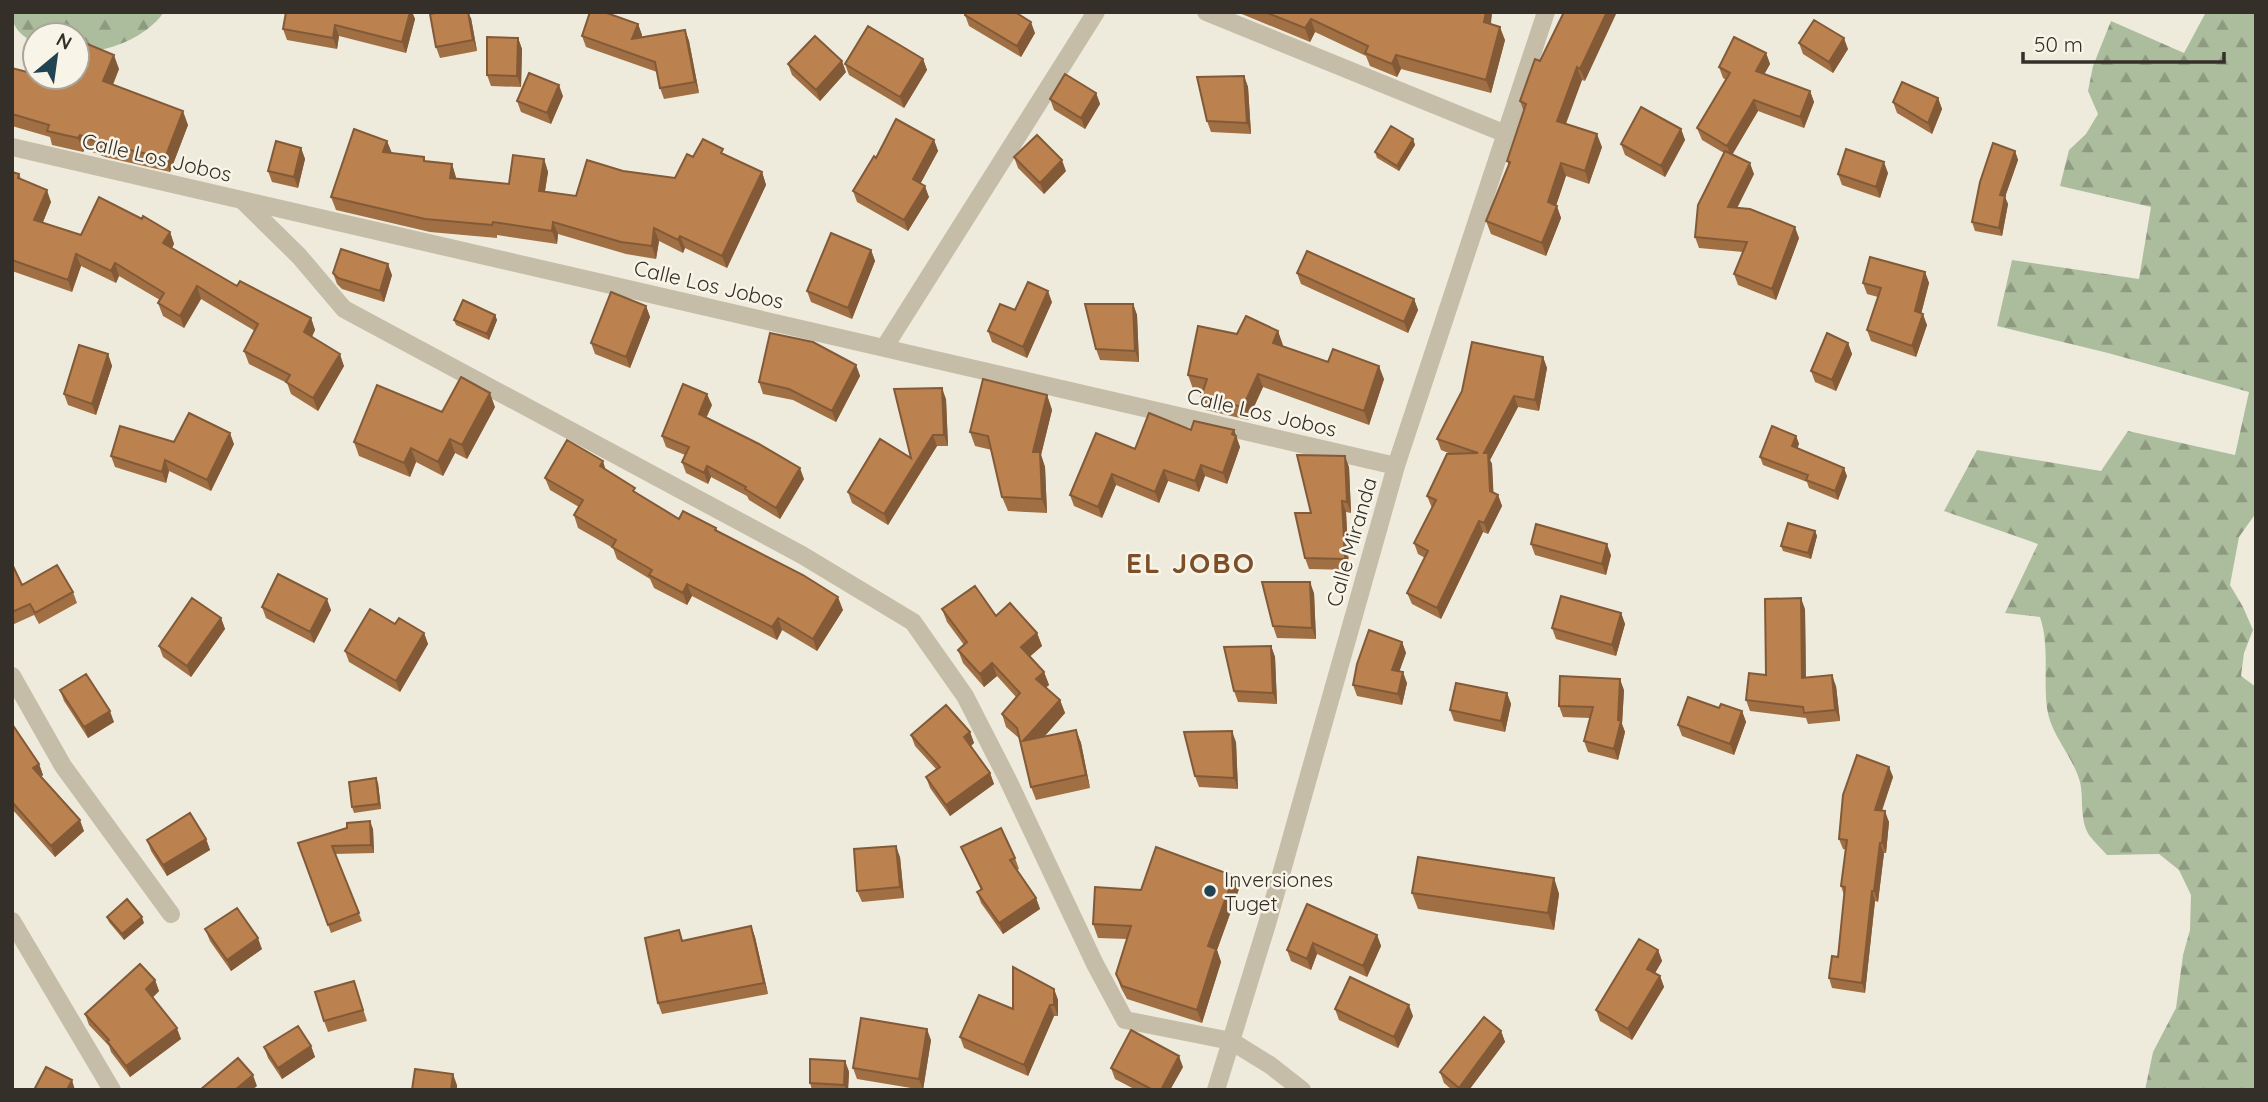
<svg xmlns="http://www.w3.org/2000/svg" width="2268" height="1102" font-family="Quicksand,sans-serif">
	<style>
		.forest { fill: url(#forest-firs) }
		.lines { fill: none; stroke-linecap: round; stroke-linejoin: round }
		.minor { stroke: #c6bda9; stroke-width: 18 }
		.wall { fill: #a16f44 }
		.shaded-wall { fill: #835a37 }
		.building { fill: #bb814f; stroke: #835a37; stroke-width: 2 }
		.poi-dot { fill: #224452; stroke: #f8f4e8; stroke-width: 2.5 }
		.labels { text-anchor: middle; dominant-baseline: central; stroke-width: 5; stroke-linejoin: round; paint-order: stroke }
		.street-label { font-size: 21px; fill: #342f28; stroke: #f8f4e8 }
		.poi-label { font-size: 21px; fill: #342f28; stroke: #f8f4e8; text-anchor: start }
		.district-label { font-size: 28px; font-weight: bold; letter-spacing: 2px; fill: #7c4f29; stroke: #f8f4e8 }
	</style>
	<defs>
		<pattern id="forest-firs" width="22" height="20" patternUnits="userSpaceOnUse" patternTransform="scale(1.75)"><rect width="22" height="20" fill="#acbd9d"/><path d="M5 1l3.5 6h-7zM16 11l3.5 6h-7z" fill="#8d9a80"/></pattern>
	</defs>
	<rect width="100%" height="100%" fill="#efebdc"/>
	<path class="forest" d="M12,12H164C146,38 108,52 77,53V35H35V44C22,35 12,29 12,12Z
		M2206,12H2256V513L2239,537L2230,585L2243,607L2253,630L2244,653L2241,676L2256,687V1090H2145L2153,1052L2176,1008L2183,955L2190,930L2191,895L2179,870L2159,854L2107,855C2101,848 2094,842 2089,835C2079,818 2084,799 2080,782C2073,756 2050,734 2047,708C2043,677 2050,647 2040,617L2005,613L2038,544L1944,511L1977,450L2101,471L2128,431L2235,455L2249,392L2108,353L1997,326L2012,260L2139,279L2151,207L2060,186L2069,150L2086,134L2098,114L2088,91L2093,66L2111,21L2184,53Z"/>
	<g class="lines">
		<path class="minor" d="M1206,12L1506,134
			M12,147L1396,466
			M242,200L299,256L344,309L802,555L913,622L965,696L1007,778L1095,964L1125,1020L1231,1041L1270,1065L1302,1090
			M884,348L1096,12
			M12,676L63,766L171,914
			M12,921L112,1090
			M1216,1090L1267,924L1396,466L1546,12"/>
	</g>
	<path class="wall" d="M286,12H412L415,19L406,53L339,36L337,49L287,40L283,29Z
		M1237,12H1492L1491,24L1505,40L1491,93L1401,69L1397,77L1370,66L1366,56L1315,32L1310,42Z
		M1564,12L1585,81L1582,80L1566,124L1602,147L1589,184L1566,176L1556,205L1561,218L1546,256L1491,234L1486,221L1509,166L1507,161L1524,112L1520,101Z
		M965,15L1035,33L1021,57L969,26Z
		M471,18L477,51L440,58L436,47Z
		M638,24L642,35L641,38L685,30L689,41L699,93L664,99L660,88L657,72L586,47L582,36Z
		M518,38L522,49L521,87L491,86L487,75Z
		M1799,43L1848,49L1833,73L1803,54Z
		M1766,53L1770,64L1764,74L1810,91L1814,102L1804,128L1758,111L1732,154L1754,174L1737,208L1799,238L1776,300L1738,285L1734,274L1743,252L1699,248L1695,237L1724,153L1702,140L1697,128L1726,80L1723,78L1719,67Z
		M923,59L927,70L904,108L849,75L845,64Z
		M788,64L846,72L820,101L792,75Z
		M12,68L67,83L119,69L113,85L188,125L170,172L105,157L85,149L83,152L52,145L50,137L12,126Z
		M1244,76L1248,87L1251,134L1211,132L1207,121Z
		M1096,93L1100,104L1085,129L1054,110L1050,99Z
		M563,96L551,124L521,112L517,101Z
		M1938,98L1942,109L1932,134L1897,113L1893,102Z
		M1681,129L1685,140L1665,177L1625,155L1621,144Z
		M1413,139L1415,145L1399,171L1377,158L1375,152Z
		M934,140L938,151L920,184L929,197L908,231L857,202L853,191L876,158Z
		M301,148L305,159L298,188L272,182L268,171Z
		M2015,151L2018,160L2005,197L2008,204L2002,236L1975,231L1972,222Z
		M392,153L426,161L452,164L456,179L509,184L544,159L548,172L545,191L576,196L623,171L675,178L693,157L725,155L762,172L766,185L727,268L685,248L683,253L659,241L656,259L626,254L558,234L557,244L497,235V238L430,232L336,210L331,197Z
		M1014,157L1066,171L1044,194L1018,168Z
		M12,172L19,174L21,179L51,202L43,222L81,235L170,232L174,244L172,248L237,286L311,318L315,330L312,337L344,366L318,411L291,394L287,383L249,364L244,351L255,331L201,299L184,328L163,316L158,303L160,300L119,276L116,283L81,266L72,292L12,271Z
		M1888,173L1880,198L1842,185L1838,174Z
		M871,250L875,261L852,319L811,302L807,291Z
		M1925,272L1929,283L1921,314L1927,325L1916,357L1871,341L1867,330L1878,297L1867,294L1863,283Z
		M333,273L392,275L384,302L342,289L337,284Z
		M1297,273L1414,299L1418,310L1408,333L1301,284Z
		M1052,302L1027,358L992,342L988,331L1015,310Z
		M1133,304L1137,315L1139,362L1100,360L1096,349Z
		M646,306L650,317L630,368L595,354L591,343Z
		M495,315L497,320L489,340L456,325L454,320Z
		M1278,331L1282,346L1328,362L1384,379L1369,425L1263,387L1248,420L1206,410L1201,397L1203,391L1193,389L1188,375L1237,334Z
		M1848,343L1852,354L1836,391L1815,382L1811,371Z
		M108,354L112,366L96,415L68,405L64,394Z
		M1543,357L1547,368L1539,411L1518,407L1490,460L1492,464L1493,493L1498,495L1502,506L1488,534L1483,532L1441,619L1412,604L1407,593L1425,558L1418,554L1414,543L1432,508L1427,496L1451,454L1441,450L1437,439Z
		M856,365L860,376L836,422L793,400L763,394L759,382Z
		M1047,395L1052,410L1041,455L1045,467L1047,513L1008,511L1002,497L992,450L975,446L970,432Z
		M946,399L948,446H937L888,525L852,503L848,492L911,458Z
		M712,405L706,418L804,479L780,519L749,500L747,496L711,477L708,484L686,473L682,462L685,455L666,447L662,436Z
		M495,407L467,459L455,453L443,476L416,462L410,477L359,456L354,442L442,412Z
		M1191,430H1234L1240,447L1227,484L1205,476L1199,492L1168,481L1159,503L1116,485L1102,518L1074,506L1070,495L1135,449Z
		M1796,436L1799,444L1797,448L1847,476L1838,500L1809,488L1807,482L1763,465L1760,457Z
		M174,442L234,444L211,491L169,471L166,483L115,467L111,456Z
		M1349,467L1351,513L1346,512L1349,570L1309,569L1305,558L1311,513Z
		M606,470L637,493L679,519L716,528L717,531L843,610L817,651L782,630L777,640L692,596L687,605L654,588L650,579L617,559L613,548L578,528L574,515L579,507L550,490L545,478Z
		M1815,531L1817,536L1811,559L1783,551L1781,546Z
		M1531,544L1611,555L1606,575L1535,555Z
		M12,564L22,585L73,592L77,603L39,624L34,615L12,625Z
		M1314,593L1316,639L1277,638L1273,626Z
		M262,607L331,610L314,643L266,618Z
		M942,609L996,616L1037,633L1042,646L1030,656L1044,672L1049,685L1046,687L1060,700L1065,713L1044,737L1076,730L1081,743L1090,788L1036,800L1031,787L1020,739L1006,727L1002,714L1016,697L997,676L984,687L963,663L958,650L964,645L947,622Z
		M1805,609L1806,678L1836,686L1840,721L1808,724L1806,718L1750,711L1746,700L1766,675Z
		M1621,613L1625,624L1616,656L1556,639L1552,628Z
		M221,618L225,629L191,677L163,657L159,646Z
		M395,624L424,633L428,644L400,692L349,662L345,651Z
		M1402,642L1406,653L1399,671L1407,683L1402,705L1357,696L1353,685Z
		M1271,646L1275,657L1277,704L1238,702L1234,691Z
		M60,690L114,722L88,738L64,701Z
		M1624,690L1622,724L1625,732L1618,760L1588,752L1584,741L1590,718L1563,717L1559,706Z
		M1507,693L1511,704L1505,732L1454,721L1450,710Z
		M1719,708L1742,711L1746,722L1734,755L1682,736L1678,725Z
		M12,724L39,764L43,775L41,777L84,831L55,857L12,809Z
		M970,732L974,743L971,746L990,773L994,784L950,816L930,788L926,777L936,769L915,746L911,735Z
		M1236,742L1238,789L1199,787L1195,776Z
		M1889,767L1893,777L1882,811L1889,822L1886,853H1884L1878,902L1875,901L1865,993L1832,988L1829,978L1838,957L1844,895L1841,886L1846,850L1843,849L1839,839Z
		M378,783L381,809L354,813L352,807Z
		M373,829L374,853L335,854L362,921L331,933L298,843Z
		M206,839L210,850L167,876L151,851L147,840Z
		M961,847L1015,858L1019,869L1017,870L1036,898L1040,909L1003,934L981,903L977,892L981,890Z
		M900,857L904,898L862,902L857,891Z
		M1554,878L1559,894L1554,930L1418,909L1412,893Z
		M1239,889L1217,950L1221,962L1202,1023L1127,999L1121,988L1116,974L1127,939L1098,938L1093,924L1141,890Z
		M1307,904L1377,935L1381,946L1367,977L1317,954L1311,970L1291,961L1287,950Z
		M107,917L144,923L124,940L109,922Z
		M751,926L755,937L768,994L662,1014L658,1003L679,930L683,941Z
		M205,929L262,949L231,971L210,941Z
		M1658,950L1662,961L1655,973L1660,976L1664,987L1632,1040L1600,1021L1596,1010Z
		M155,980L159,991L153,997L181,1039L130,1077L111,1052L109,1046L89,1025L85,1014Z
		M354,981L367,1021L328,1032L324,1021Z
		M1054,989L1058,1000V1016H1054L1028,1076L964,1048L960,1037Z
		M1335,1009L1413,1016L1398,1048L1339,1020Z
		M1501,1031L1505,1042L1469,1090H1452L1444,1083L1440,1072Z
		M931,1040L923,1090L857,1079L853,1068Z
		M311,1046L315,1057L282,1079L268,1058L264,1047Z
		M845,1061L849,1072L848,1090H812L810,1083Z
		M1183,1067L1170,1090H1136L1115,1079L1111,1068Z"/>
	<path class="shaded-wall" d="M410,12H412L415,19L406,53L402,42Z
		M468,12L471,18L477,51L473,40Z
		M1486,12H1492L1489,36L1484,22Z
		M1607,12H1617L1585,81L1580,69Z
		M1311,19L1315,32L1310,42L1305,28Z
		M1031,22L1035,33L1021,57L1017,46Z
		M638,24L642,35L636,50L632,39Z
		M335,25L339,36L337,49L333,38Z
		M1500,27L1505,40L1491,93L1486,80Z
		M685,30L689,41L699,93L695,82Z
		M518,38L522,49L521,87L517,76Z
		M1844,38L1848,49L1833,73L1829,62Z
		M1766,53L1770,64L1760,82L1756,71Z
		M114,55L119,69L108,95L103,81Z
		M1396,55L1401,69L1397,77L1392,64Z
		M923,59L927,70L904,108L900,97Z
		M842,61L846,72L820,101L816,90Z
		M1577,67L1582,80L1562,133L1557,121Z
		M1244,76L1248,87L1251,134L1247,123Z
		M559,85L563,96L551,124L547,113Z
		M1810,91L1814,102L1804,128L1800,117Z
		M1096,93L1100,104L1085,129L1081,118Z
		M1938,98L1942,109L1932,134L1928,123Z
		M1754,100L1758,111L1731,157L1727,146Z
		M183,111L188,125L170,172L165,158Z
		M1681,129L1685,140L1665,177L1661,166Z
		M1597,134L1602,147L1589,184L1585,171Z
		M80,135L85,149L83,152L78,138Z
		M1413,139L1415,145L1399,171L1397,166Z
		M934,140L938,151L917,190L913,179Z
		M387,141L392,153L383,152Z
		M301,148L305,159L298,188L294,177Z
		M2015,151L2018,160L2005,197L2008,204L2002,236L1999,228L2000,195Z
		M544,159L548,172L543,203L539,191Z
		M1062,160L1066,171L1044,194L1040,183Z
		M1884,162L1888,173L1880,198L1876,187Z
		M1561,163L1566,176L1553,215L1548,202Z
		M1750,163L1754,174L1732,218L1728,207Z
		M452,164L456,177L455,191L450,178Z
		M762,172L766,185L727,268L722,256Z
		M925,186L929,197L908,231L904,220Z
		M47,190L51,202L39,232L34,220Z
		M1557,206L1561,218L1546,256L1542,243Z
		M553,222L558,234L557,244L552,231Z
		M1795,227L1799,238L1776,300L1772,289Z
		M654,228L659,241L656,259L652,246Z
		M170,232L174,244L168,255L163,243Z
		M680,236L685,248L683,253L678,240Z
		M871,250L875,261L852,319L848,308Z
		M76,254L81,266L72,292L68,280Z
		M115,263L119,276L116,283L111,271Z
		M388,264L392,275L384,302L380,291Z
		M1925,272L1929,283L1919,322L1915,311Z
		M197,286L201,299L184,328L180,316Z
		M1048,291L1052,302L1027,358L1023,347Z
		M1414,299L1418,310L1408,333L1404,322Z
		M1133,304L1137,315L1139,362L1135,351Z
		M646,306L650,317L630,368L626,357Z
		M1923,314L1927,325L1916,357L1912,346Z
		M495,315L497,320L489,340L487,334Z
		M311,318L315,330L308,344L304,332Z
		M1278,331L1283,345L1278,356L1273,343Z
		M1848,343L1852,354L1836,391L1832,380Z
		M108,354L112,366L96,415L92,404Z
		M340,354L344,366L318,411L313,398Z
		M1543,357L1547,368L1539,411L1535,400Z
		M856,365L860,376L836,422L832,411Z
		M1379,366L1384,379L1369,425L1364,411Z
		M1258,374L1263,387L1248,420L1243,407Z
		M942,388L946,399L948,446L944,435Z
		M490,393L495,407L467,459L462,445Z
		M707,394L712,405L703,425L699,414Z
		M1047,395L1052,410L1041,455L1045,467L1047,513L1042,499L1033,452Z
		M1514,396L1518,407L1490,460L1492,464L1494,502L1490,491L1484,453Z
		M1234,430L1240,447L1227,484L1223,473Z
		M230,433L234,444L211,491L207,480Z
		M933,435L937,446L888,525L884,514Z
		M1796,436L1799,444L1795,455L1792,446Z
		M450,439L455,453L443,476L438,462Z
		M411,448L416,462L410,477L404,463Z
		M1345,456L1349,467L1351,513L1347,502Z
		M165,460L169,471L166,483L162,472Z
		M603,461L607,474L600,466Z
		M1201,465L1205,476L1199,492L1195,481Z
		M707,466L711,477L708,484L704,473Z
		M800,468L804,479L780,519L776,508Z
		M1844,468L1847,476L1838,500L1835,491Z
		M1164,470L1168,481L1159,503L1155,492Z
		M1112,474L1116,485L1102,518L1098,507Z
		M1498,495L1502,506L1488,534L1484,523Z
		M1342,501L1346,512L1349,570L1345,559Z
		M1479,521L1483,532L1441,619L1437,608Z
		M1815,531L1817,536L1811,559L1808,553Z
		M1607,544L1611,555L1606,575L1602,564Z
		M1310,582L1314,593L1316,639L1312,628Z
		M687,584L692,596L687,605L683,593Z
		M838,597L843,610L817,651L813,639Z
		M1801,598L1805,609L1806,689L1802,678Z
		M327,599L331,610L314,643L310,632Z
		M1621,613L1625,624L1616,656L1612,645Z
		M221,618L225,629L191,677L187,666Z
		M778,618L782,630L777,640L772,627Z
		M424,633L428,644L400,692L396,681Z
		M1037,633L1042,646L1026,660L1021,647Z
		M1402,642L1406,653L1396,681L1392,670Z
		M1271,646L1275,657L1277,704L1273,693Z
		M992,663L997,676L984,687L980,674Z
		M1044,672L1049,685L1041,692L1036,679Z
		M1403,672L1407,683L1402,705L1398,694Z
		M1832,675L1836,686L1840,721L1835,710Z
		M1620,679L1624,690L1622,724L1625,732L1618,760L1614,749L1618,720Z
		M1507,693L1511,704L1505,732L1501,721Z
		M1060,700L1065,713L1028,755L1023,741Z
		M110,711L114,722L88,738L84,727Z
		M1742,711L1746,722L1734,755L1730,744Z
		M1076,730L1081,743L1090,788L1086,775Z
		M1232,731L1236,742L1238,789L1234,778Z
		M970,732L974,743L968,748L964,737Z
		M39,764L43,775L37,779L33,768Z
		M1889,767L1893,777L1878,821L1875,810Z
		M990,773L994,784L950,816L946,805Z
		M376,778L378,783L381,809L379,804Z
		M1885,811L1889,822L1886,853L1882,843Z
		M80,820L84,831L55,857L51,846Z
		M370,821L373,829L374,853L371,845Z
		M206,839L210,850L167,876L163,865Z
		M1880,843L1884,853L1878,902L1874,891Z
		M896,846L900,857L904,898L900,887Z
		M1234,876L1239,889L1217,950L1221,962L1202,1023L1197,1010L1208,946Z
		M1554,878L1559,894L1554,930L1548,913Z
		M1872,891L1875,901L1865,993L1862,983Z
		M1036,898L1040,909L1003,934L999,923Z
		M142,917L144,923L124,940L122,934Z
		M751,926L755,937L768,994L764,983Z
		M1377,935L1381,946L1367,977L1363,966Z
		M258,938L262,949L231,971L227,960Z
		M1313,943L1317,954L1311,970L1307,959Z
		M1658,950L1662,961L1651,980L1647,969Z
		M1660,976L1664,987L1632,1040L1628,1029Z
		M155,980L159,991L150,1000L146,989Z
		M1054,989L1058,1000V1016L1054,1005Z
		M1050,1005L1054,1016L1028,1076L1024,1065Z
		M1409,1005L1413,1016L1398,1048L1394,1037Z
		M177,1028L181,1039L130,1077L126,1066Z
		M927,1029L931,1040L923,1090L919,1079Z
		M1501,1031L1505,1042L1469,1090H1459V1088Z
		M311,1046L315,1057L282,1079L278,1068Z
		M1179,1056L1183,1067L1170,1090H1161Z
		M845,1061L849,1072L848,1090H846L844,1085Z
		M453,1074L457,1085V1090H451Z
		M253,1075L257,1086L252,1090H235Z
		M72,1080L75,1090H67Z"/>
	<path class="building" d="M286,12H410L402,42L335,25L333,38L283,29Z
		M440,12H468L473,40L436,47L430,14Z
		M590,12H604L638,24L632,39L685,30L695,82L660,88L655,62L582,36Z
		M966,12H1015L1031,22L1017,46L965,15Z
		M1265,12H1486L1484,22L1500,27L1486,80L1396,55L1392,64L1365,53L1368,46L1311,19L1305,28Z
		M1564,12H1607L1580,69L1577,67L1557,121L1597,134L1585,171L1561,163L1548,202L1557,206L1542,243L1486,221L1510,162L1507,161L1526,104L1520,101L1535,59L1540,61Z
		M1814,20L1844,38L1829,62L1799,43Z
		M868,26L923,59L900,97L845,64Z
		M815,36L842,61L816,90L788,64Z
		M487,37L518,38L517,76L487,75Z
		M1734,37L1766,53L1756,71L1810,91L1800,117L1754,100L1727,146L1697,128L1730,73L1719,67Z
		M85,43L114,55L103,81L183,111L165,158L100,143L80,135L78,138L47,131L49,125L12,114V68L35,74V77H45L67,83L70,77H77V60Z
		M529,73L559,85L547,113L517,101Z
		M1065,74L1096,93L1081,118L1050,99Z
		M1244,76L1247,123L1207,121L1197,77Z
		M1902,82L1938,98L1928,123L1893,102Z
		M1641,107L1681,129L1661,166L1621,144Z
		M896,119L934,140L913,179L925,186L904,220L853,191L874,156L876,158Z
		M1391,126L1413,139L1397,166L1375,152Z
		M354,129L387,141L383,152L424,157V161L452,164L450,178L509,184L513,155L544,159L539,191L576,196L587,160L623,171L675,178L687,154L693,157L703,139L723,149L721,153L762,172L722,256L680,236L678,240L654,228L652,246L621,242L553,222L552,231L493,222L492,225L425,219L331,197Z
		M1037,135L1062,160L1040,183L1014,157Z
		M276,141L301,148L294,177L268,171Z
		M1993,143L2015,151L2000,195L2005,196L1999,228L1972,222L1980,182Z
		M1846,149L1884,162L1876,187L1838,174Z
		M1725,151L1750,163L1728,207L1750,209L1795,227L1772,289L1734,274L1747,242L1695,237L1698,205Z
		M12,172L19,174L18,178L47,190L34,220L81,235L99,197L142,219L143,216L170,232L163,243L237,286L240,281L311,318L304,332L340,354L313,398L286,382L290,375L244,351L258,324L197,286L180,316L158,303L164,293L115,263L111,271L76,254L68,280L12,260Z
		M831,233L871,250L848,308L807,291Z
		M341,249L388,264L380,291L338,278L333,273Z
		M1307,251L1414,299L1404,322L1297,273Z
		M1870,257L1925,272L1915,311L1923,314L1912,346L1867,330L1881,288L1863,283Z
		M1028,282L1048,291L1023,347L988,331L1000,304L1015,310Z
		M611,292L646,306L626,357L591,343Z
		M463,300L495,315L487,334L454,320Z
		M1085,304H1133L1135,351L1096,349Z
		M1246,316L1278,331L1273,343L1328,362L1333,349L1379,366L1364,411L1258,374L1243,407L1201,397L1207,379L1188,375L1198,326L1237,334Z
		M770,333L813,342L856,365L832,411L789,389L759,382Z
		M1827,333L1848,343L1832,380L1811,371Z
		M1472,342L1543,357L1535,400L1514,396L1484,453H1488L1490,491L1498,495L1484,523L1479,521L1437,608L1407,593L1428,551L1414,543L1436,500L1427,496L1447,454L1478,453L1437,439L1462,391Z
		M79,345L108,354L92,404L64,394Z
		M461,377L490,393L462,445L450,439L438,462L411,448L404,463L354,442L377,385L442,412Z
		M983,379L1047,395L1033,452H1040L1042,499L1002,497L988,436L970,432Z
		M683,384L707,394L699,414L759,444L800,468L776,508L745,489L746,487L707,466L704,473L682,462L689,447L662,436Z
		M942,388L944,435H933L884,514L848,492L880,439L911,458L894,389Z
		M189,413L230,433L207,480L165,460L162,472L111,456L120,426L174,442Z
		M1149,413L1191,430L1194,421L1234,430L1232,434L1236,436L1223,473L1201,465L1195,481L1164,470L1155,492L1112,474L1098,507L1070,495L1096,433L1135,449Z
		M1772,426L1796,436L1792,446L1844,468L1835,491L1806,480L1808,475L1760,457Z
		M567,440L603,461L600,466L635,488L633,491L679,519L683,511L716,528L715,530L803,575L838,597L813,639L778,618L772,627L687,584L683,593L649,575L652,570L612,547L616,540L574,515L583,500L545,478Z
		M1297,455L1345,456L1347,502L1342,501L1345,559L1305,558L1295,513H1311Z
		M1788,523L1815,531L1808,553L1781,546Z
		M1536,524L1607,544L1602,564L1531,544Z
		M12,564L22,585L57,565L73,592L35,613L30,604L12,612Z
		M278,574L327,599L310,632L262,607Z
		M1262,582H1310L1312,628L1273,626Z
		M975,586L996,616L1010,603L1037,633L1021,647L1044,672L1036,679L1060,700L1023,741L1076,730L1086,775L1031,787L1017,728L1002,714L1020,693L992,663L980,674L958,650L967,642L942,609Z
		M1561,596L1621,613L1612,645L1552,628Z
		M192,598L221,618L187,666L159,646Z
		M1801,598L1802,678L1832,675L1835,710L1804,713L1803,707L1746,700L1749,673L1766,675L1765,599Z
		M370,609L395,624L399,618L424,633L396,681L345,651Z
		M1369,630L1402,642L1392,670L1403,672L1398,694L1353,685L1357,664Z
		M1271,646L1273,693L1234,691L1224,647Z
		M86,674L110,711L84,727L60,690Z
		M1560,676L1620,679L1618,720L1621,721L1614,749L1584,741L1593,707L1559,706Z
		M1456,683L1507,693L1501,721L1450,710Z
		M1688,697L1719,708L1721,704L1742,711L1730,744L1678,725Z
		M946,705L970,732L964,737L990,773L946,805L926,777L940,767L911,735Z
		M12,724L39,764L33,768L80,820L51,846L12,802Z
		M1232,731L1234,778L1195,776L1184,732Z
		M1857,755L1889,767L1875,810L1885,811L1882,843H1880L1874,891H1872L1862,983L1829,978L1832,956L1838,957L1845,887L1841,886L1847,840L1839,839L1843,795Z
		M376,778L379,804L352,807L349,782Z
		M190,813L206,839L163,865L147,840Z
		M370,821L371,845L332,846L359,913L328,925L298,843L347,828V823Z
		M1001,828L1015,858L1010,860L1036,898L999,923L977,892L982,889L961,847Z
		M896,846L900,887L857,891L854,849Z
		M1156,847L1234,876L1208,946L1216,949L1197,1010L1122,986L1116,974L1131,926L1093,924L1095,887L1141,890Z
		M1418,857L1554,878L1548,913L1412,893Z
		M127,899L142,917L122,934L107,917Z
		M1307,904L1377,935L1363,966L1313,943L1307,959L1287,950Z
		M237,908L258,938L227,960L205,929Z
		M751,926L764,983L658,1003L645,938L679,930L682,941Z
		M1639,939L1658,950L1647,969L1660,976L1628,1029L1596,1010Z
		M140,964L155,980L146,989L177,1028L126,1066L107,1041L109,1040L85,1014Z
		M1013,967L1054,989V1005H1050L1024,1065L960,1037L979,995L1013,1009Z
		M1350,977L1409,1005L1394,1037L1335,1009Z
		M354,981L363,1010L324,1021L315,992Z
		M1484,1017L1501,1031L1459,1088L1440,1072Z
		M861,1018L927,1029L919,1079L853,1068Z
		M298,1026L311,1046L278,1068L264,1047Z
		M1131,1030L1179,1056L1161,1090H1153L1111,1068Z
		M238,1058L253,1075L235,1090H200Z
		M810,1059L845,1061L844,1085L810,1083Z
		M46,1067L72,1080L67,1090H34Z
		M415,1069L453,1074L451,1090H412Z"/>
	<circle class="poi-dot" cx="1210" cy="891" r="7"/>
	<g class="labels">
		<g class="street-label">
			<text transform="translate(157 157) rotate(13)">Calle Los Jobos</text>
			<text transform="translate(709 284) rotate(13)">Calle Los Jobos</text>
			<text transform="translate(1262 412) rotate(13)">Calle Los Jobos</text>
			<text transform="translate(1351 542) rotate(-74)">Calle Miranda</text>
		</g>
		<g class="poi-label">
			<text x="1224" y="879">Inversiones<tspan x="1224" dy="24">Tuget</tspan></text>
		</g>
		<g class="district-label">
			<text x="1191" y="562">EL JOBO</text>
		</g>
	</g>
	<rect width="2268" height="1102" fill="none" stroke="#342f28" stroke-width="28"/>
	<g transform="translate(56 56) rotate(29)"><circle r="33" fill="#f8f4e8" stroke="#aaa59b" stroke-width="2"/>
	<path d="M0-5L12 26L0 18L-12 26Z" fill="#224452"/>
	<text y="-10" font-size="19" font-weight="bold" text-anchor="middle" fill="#342f28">N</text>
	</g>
	<path d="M2023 52v10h201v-10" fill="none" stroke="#342f28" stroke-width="3.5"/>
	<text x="2034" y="52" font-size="21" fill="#342f28" stroke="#f8f4e8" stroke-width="5" paint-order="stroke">50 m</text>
</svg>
